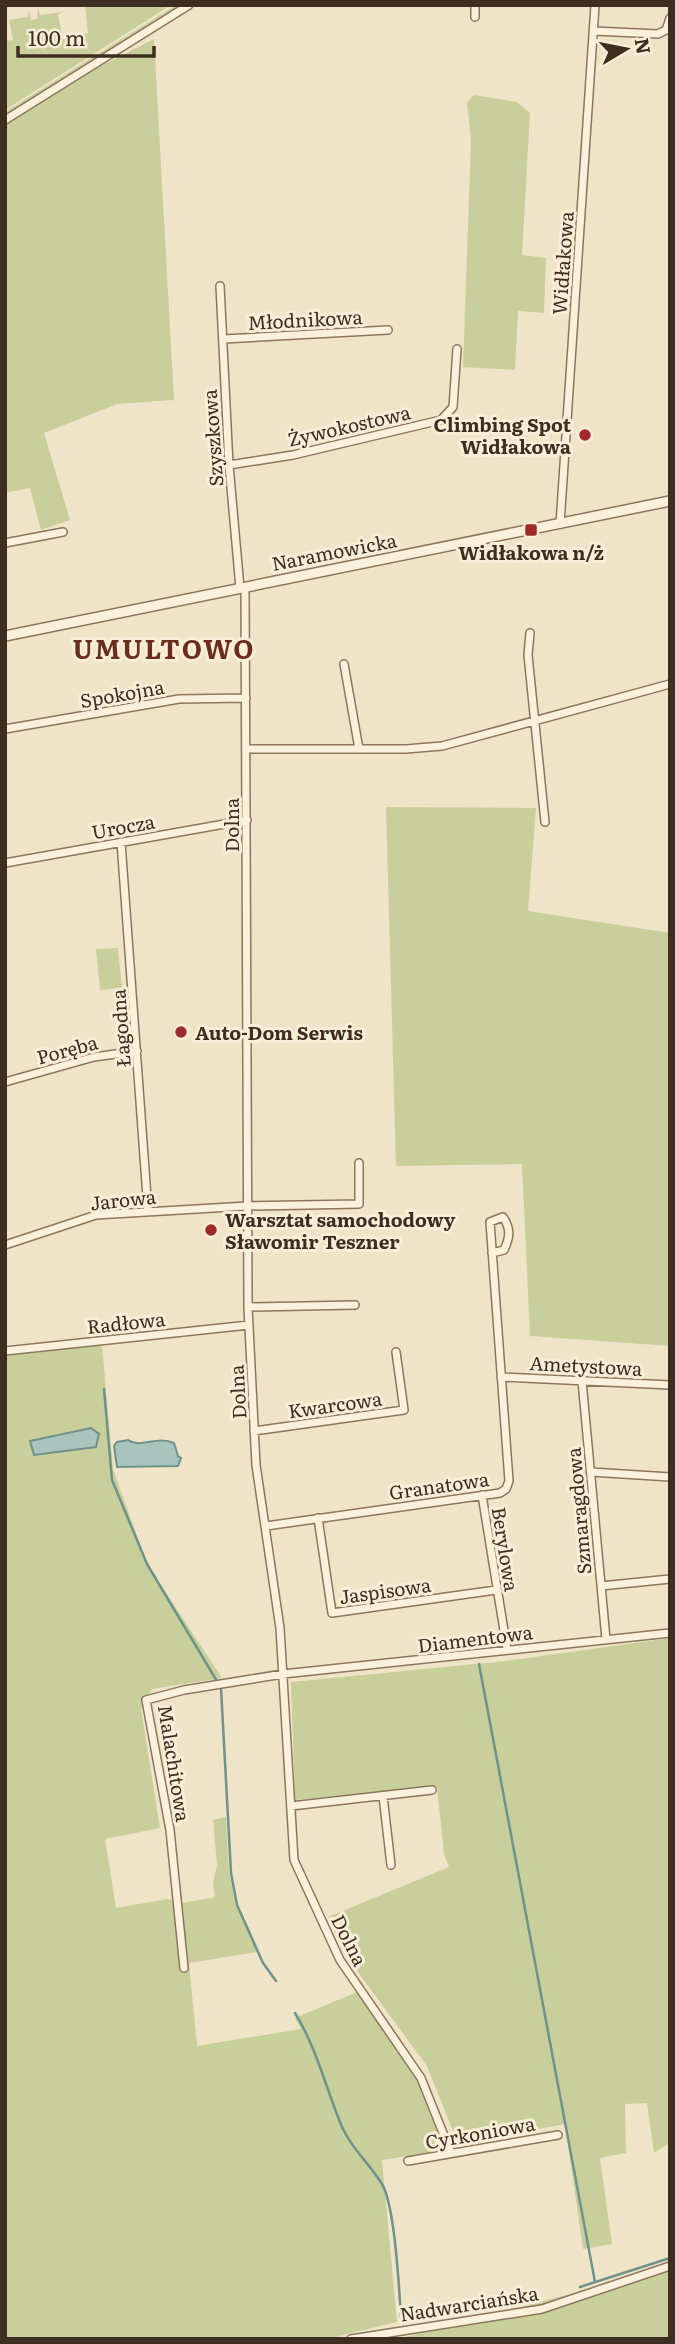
<svg xmlns="http://www.w3.org/2000/svg" width="675" height="2344" font-family="Literata,serif">
	<style>
		.green { fill: #c9cf9b }
		.water { fill: #a9c4bc; stroke: #6f938a; stroke-width: 2 }
		.lines { fill: none; stroke-linecap: round; stroke-linejoin: round }
		.stream { stroke: #6f938a; stroke-width: 2.5 }
		.minor-casing { stroke: #8d765c; stroke-width: 10 }
		.tertiary-casing { stroke: #8d765c; stroke-width: 12 }
		.minor { stroke: #faf1dc; stroke-width: 7 }
		.tertiary { stroke: #faf1dc; stroke-width: 9 }
		.poi-dot { fill: #9e2a2b; stroke: #f7eed8; stroke-width: 2.5 }
		.labels { text-anchor: middle; dominant-baseline: central; stroke-width: 6; stroke-linejoin: round; paint-order: stroke }
		.street-label { font-size: 19px; fill: #3d2e20; stroke: #f7eed8 }
		.poi-label { font-size: 19px; font-weight: bold; fill: #3d2e20; stroke: #f7eed8; text-anchor: start }
		.district-label { font-size: 26px; font-weight: bold; letter-spacing: 2px; fill: #6b2e1e; stroke: #f7eed8 }
	</style>
	<rect width="100%" height="100%" fill="#f0e4c8"/>
	<path class="green" d="M85,5H171L5,110V41L13,40L9,20L28,17L29,10L31,20L37,19L38,8L40,15L62,12L58,15L63,39L88,33Z
		M176,5H181L5,116V112Z
		M154,39L174,400L117,404L44,433L70,520L41,530L30,488L5,493V125L91,71Z
		M474,95L517,102L530,113L522,255L546,258L544,313L518,311L515,370L463,367L471,141L467,103Z
		M386,807L536,808L528,911L670,933V1346L530,1336L522,1164L396,1166Z
		M118,948L122,988L100,990L96,949Z
		M102,1345L113,1469L147,1564L222,1678L152,1689L141,1708L160,1828L105,1839L116,1908L168,1899L182,1903L215,1897L213,1883L217,1865L213,1820L226,1817L229,1871L236,1906L258,1952L189,1963L197,2046L301,2029L295,2018L357,1992C399,2048 427,2080 445,2150L382,2160L397,2322L327,2339H5V1356Z
		M670,1638V2143L654,2153L647,2103L625,2104L626,2153L600,2158L612,2244L583,2249L565,2124L462,2143L455,2136L427,2066L346,1956L328,1917L449,1867L444,1854L437,1787L295,1800L291,1682L506,1661Z
		M670,2268V2339H398Z"/>
	<path class="water" d="M91,1428L99,1434L96,1447L34,1455L30,1441Z
		M128,1440C141,1449 157,1435 174,1443L178,1456L181,1458L178,1466L117,1467L114,1446L117,1442Z"/>
	<g class="lines">
		<path class="stream" d="M104,1389L112,1480L147,1564L221,1688L231,1873L237,1905L263,1963L276,1981
			M479,1664L595,2282
			M295,2013C316,2047 325,2085 340,2122C349,2146 369,2163 382,2184C395,2206 399,2288 401,2317
			M580,2287L670,2258"/>
		<g class="minor-casing">
			<path id="minor" d="M475,17V5
				M594,31L658,34L666,30L670,18
				M5,120L189,5
				M220,286L229,465L240,588
				M224,339L388,330
				M229,465L293,455L441,420L453,407L457,349
				M560,524L595,5
				M5,543L63,532
				M245,587L248,1307L256,1465L280,1628L294,1860L340,1960L421,2078L451,2153
				M530,633L528,655L545,822
				M344,664L359,749
				M5,729L179,699L246,698
				M246,749H406L442,746L670,684
				M121,842L148,1211
				M5,863L247,820
				M5,1082L94,1057L137,1051
				M5,1245L96,1215L247,1206L359,1204V1163
				M248,1307L355,1305
				M5,1351L249,1325
				M501,1377L670,1385
				M582,1381L606,1639
				M254,1431L404,1410L396,1352
				M591,1472L670,1477
				M482,1495L507,1649
				M318,1518L332,1613L496,1590
				M266,1526L500,1493L506,1489L509,1481L490,1222L503,1217C511,1229 510,1237 504,1250L492,1253
				M601,1586L670,1579
				M383,1796L391,1865
				M291,1806L432,1790
				M184,1968L170,1830L146,1700L184,1690L283,1674L670,1633
				M408,2161L558,2135
				M351,2339L542,2309L670,2266"/>
		</g>
		<g class="tertiary-casing">
			<path id="tertiary" d="M5,636L670,501"/>
		</g>
		<use href="#minor" class="minor"/>
		<use href="#tertiary" class="tertiary"/>
	</g>
	<g class="poi-dot">
		<circle cx="585" cy="435" r="7"/>
		<rect x="524" y="523" width="14" height="14" rx="3.5"/>
		<circle cx="181" cy="1032" r="7"/>
		<circle cx="211" cy="1230" r="7"/>
	</g>
	<g class="labels">
		<g class="street-label">
			<text transform="translate(562 263) rotate(-86)">Widłakowa</text>
			<text transform="translate(305 319) rotate(-3)">Młodnikowa</text>
			<text transform="translate(349 425) rotate(-13)">Żywokostowa</text>
			<text transform="translate(212 438) rotate(-94)">Szyszkowa</text>
			<text transform="translate(334 551) rotate(-11)">Naramowicka</text>
			<text transform="translate(122 693) rotate(-10)">Spokojna</text>
			<text transform="translate(231 825) rotate(-90)">Dolna</text>
			<text transform="translate(123 826) rotate(-10)">Urocza</text>
			<text transform="translate(120 1028) rotate(-94)">Łagodna</text>
			<text transform="translate(67 1049) rotate(-15)">Poręba</text>
			<text transform="translate(123 1199) rotate(-6)">Jarowa</text>
			<text transform="translate(126 1322) rotate(-6)">Radłowa</text>
			<text transform="translate(586 1365) rotate(3)">Ametystowa</text>
			<text transform="translate(237 1392) rotate(-93)">Dolna</text>
			<text transform="translate(335 1404) rotate(-8)">Kwarcowa</text>
			<text transform="translate(439 1485) rotate(-8)">Granatowa</text>
			<text transform="translate(578 1511) rotate(-95)">Szmaragdowa</text>
			<text transform="translate(506 1549) rotate(81)">Berylowa</text>
			<text transform="translate(385 1590) rotate(-8)">Jaspisowa</text>
			<text transform="translate(475 1638) rotate(-7)">Diamentowa</text>
			<text transform="translate(175 1763) rotate(81)">Malachitowa</text>
			<text transform="translate(350 1940) rotate(63)">Dolna</text>
			<text transform="translate(480 2132) rotate(-10)">Cyrkoniowa</text>
			<text transform="translate(469 2303) rotate(-9)">Nadwarciańska</text>
		</g>
		<g class="poi-label">
			<text x="571" y="424" text-anchor="end">Climbing Spot<tspan x="571" dy="22">Widłakowa</tspan></text>
			<text x="531" y="552" text-anchor="middle">Widłakowa n/ż</text>
			<text x="195" y="1032">Auto-Dom Serwis</text>
			<text x="225" y="1219">Warsztat samochodowy<tspan x="225" dy="22">Sławomir Teszner</tspan></text>
		</g>
		<g class="district-label">
			<text x="164" y="647">UMULTOWO</text>
		</g>
	</g>
	<rect width="675" height="2344" fill="none" stroke="#3d2e20" stroke-width="14"/>
	<g transform="translate(626 49) rotate(80)" stroke="#f7eed8" stroke-width="5" paint-order="stroke">
	<path d="M0-5L12 26L0 18L-12 26Z" fill="#3d2e20"/>
	<text y="-10" font-size="19" font-weight="bold" text-anchor="middle" fill="#3d2e20">N</text>
	</g>
	<path d="M18 46v10h136v-10" fill="none" stroke="#3d2e20" stroke-width="3.5"/>
	<text x="28" y="46" font-size="21" fill="#3d2e20" stroke="#f7eed8" stroke-width="5" paint-order="stroke">100 m</text>
</svg>
